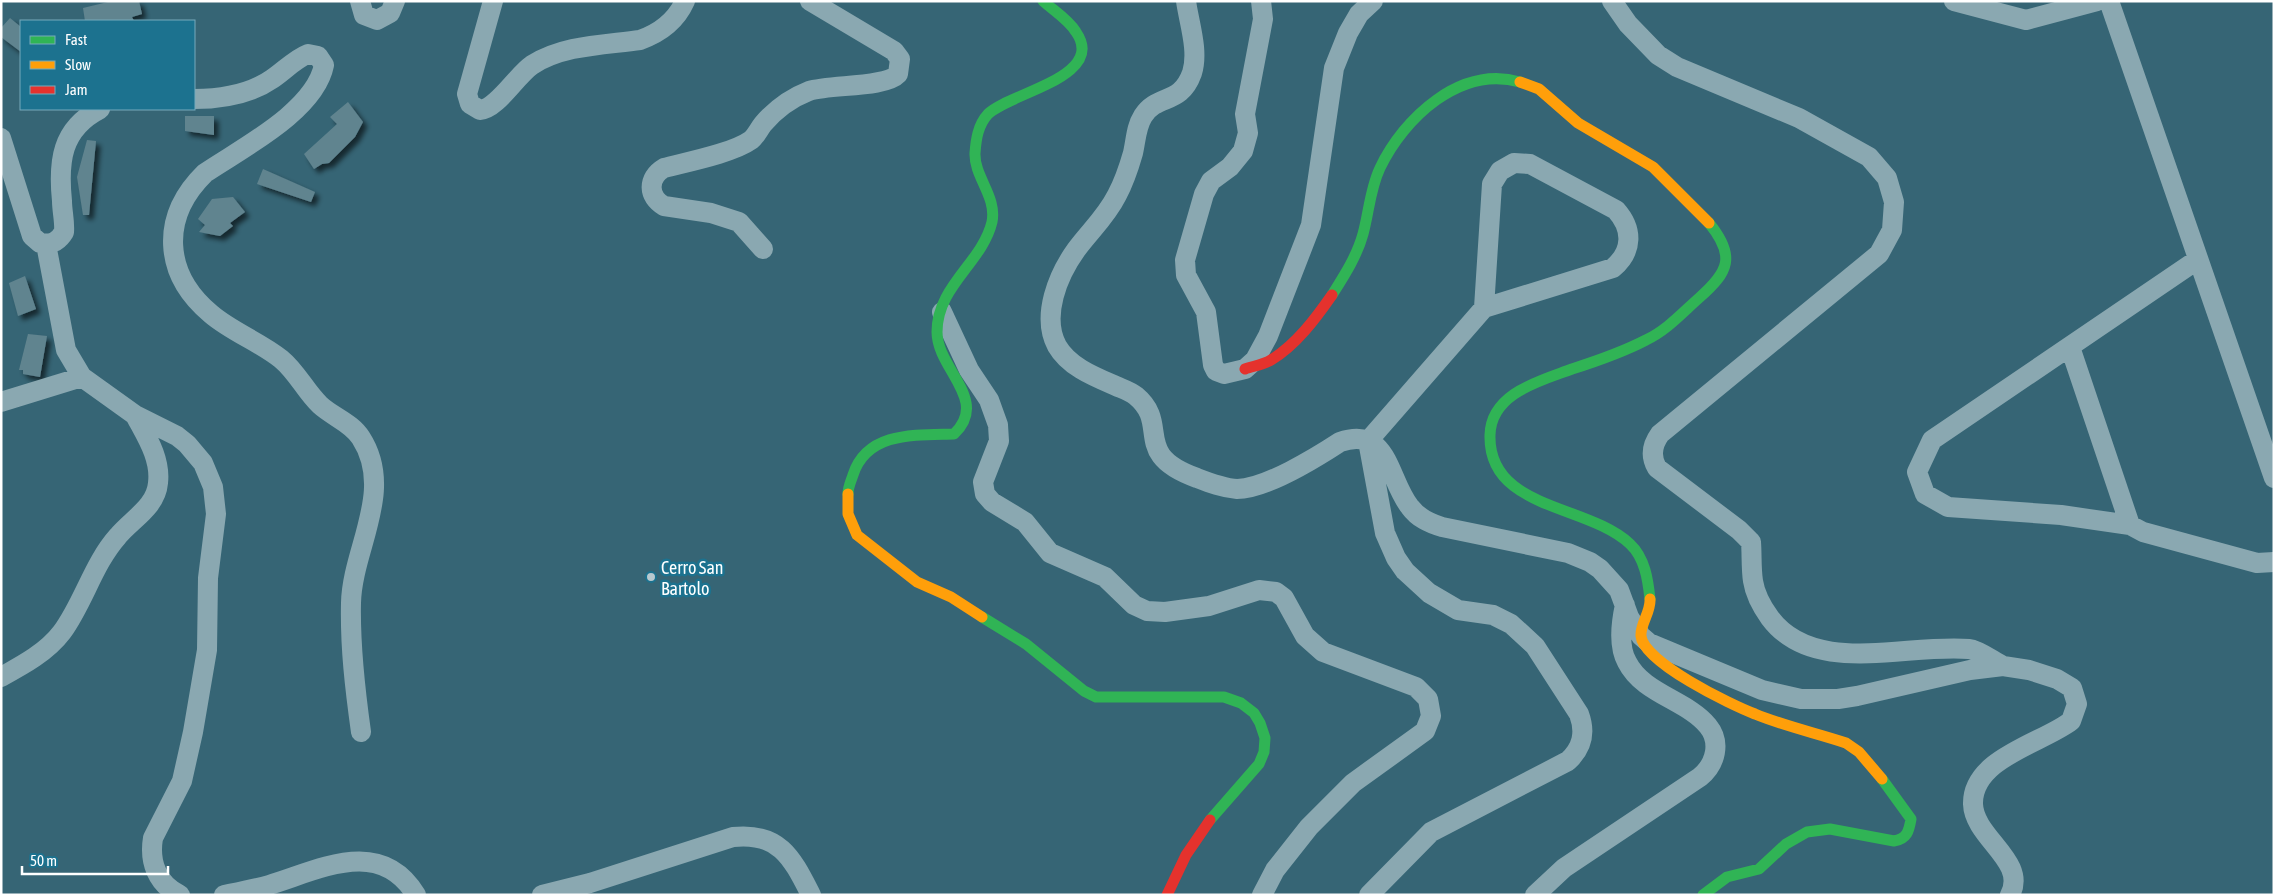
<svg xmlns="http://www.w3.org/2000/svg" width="2275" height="896" font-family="'Asap Condensed',sans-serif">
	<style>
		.building { fill: #61848f; filter: url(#shadow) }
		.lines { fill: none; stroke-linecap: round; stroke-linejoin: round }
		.street { stroke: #8aa8b1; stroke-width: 20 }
		.fast { stroke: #30b455; stroke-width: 11 }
		.slow { stroke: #ff9f0a; stroke-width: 11 }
		.jam { stroke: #e5322d; stroke-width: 11 }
		.poi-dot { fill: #b9c9cf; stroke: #1c728f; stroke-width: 2 }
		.labels { text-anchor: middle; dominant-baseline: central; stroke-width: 5; stroke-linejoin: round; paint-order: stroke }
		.poi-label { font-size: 18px; fill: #fff; stroke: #1c728f; text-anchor: start }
	</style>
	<defs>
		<filter id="shadow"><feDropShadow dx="4.5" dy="4.5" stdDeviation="2.5" flood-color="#0009"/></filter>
	</defs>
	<rect width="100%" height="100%" fill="#366575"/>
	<path class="building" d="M112,1H139L142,14L132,17L134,21H85L83,8Z
		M10,18L21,27V52L1,37V28Z
		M348,102L363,122L355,137L329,163L322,164L314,169L304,154L337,124L330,117Z
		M185,116H214V135L185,131Z
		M87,140L96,141L89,215H83L77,177Z
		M263,169L315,192L311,202L257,184Z
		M233,197L245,212L230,223L233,226L220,236L199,232L205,225L198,219L212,199Z
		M25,276L36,309L18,316L9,283Z
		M28,334L47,336L40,377L23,374V370H19Z"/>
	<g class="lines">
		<path class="street" d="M360,1L364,15L377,20L390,13L395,1
			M493,1L467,94L470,104L480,110C497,109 516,76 532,65C563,45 604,45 640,40C660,33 676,21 685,1
			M1186,1C1189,23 1199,51 1192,73C1180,106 1158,93 1143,116C1136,127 1136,140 1133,153C1129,167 1124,182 1117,195C1106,217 1090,231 1076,250C1058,275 1041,316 1057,346C1069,367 1095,377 1116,386C1123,389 1130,391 1136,396C1171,425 1130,454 1197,478C1210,483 1223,488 1237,489C1265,489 1317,457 1340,442C1389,425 1388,480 1410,507C1418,518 1429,523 1442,527L1568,553L1590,562L1600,569L1619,590L1629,617L1641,636L1649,643L1762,690L1801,699H1838L1857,696L1970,670L2003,666L2029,670L2057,679L2072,688L2077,704L2071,721C2043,743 1972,758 1973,804C1974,838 2028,861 2010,895
			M1261,1L1263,19L1245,114L1248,133L1243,151L1230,167L1211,181L1204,194L1185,260L1186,275L1206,312L1213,365L1216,371L1224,374L1245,369L1255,360L1268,336L1311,225L1334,68L1348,33L1359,14L1373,1
			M1612,1L1628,24L1658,55L1677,67L1799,118L1869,157L1887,178L1894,202L1892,230L1879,254L1660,434C1652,445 1650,456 1657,468L1739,530L1751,542C1752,555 1751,568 1753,581C1755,594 1762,607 1770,618C1814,677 1907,643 1969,649C1979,650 1993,661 2003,666
			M1954,1L2026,20L2097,1
			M2109,1L2274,478
			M194,99C222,99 249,95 272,79C284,71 295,59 308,54L318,56L324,65C315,111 242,148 205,173C160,217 163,274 211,314C232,332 260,342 281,359C297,372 306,392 320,405C333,417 352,423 361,438C395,491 352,549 351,603C350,647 355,689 361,732
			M1,138L32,236L40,243C51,245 58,242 64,232C65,222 62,211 62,201C58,162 61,129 100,109
			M1514,163L1530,164L1616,210C1633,229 1633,251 1613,268L1484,308L1492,184L1500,171Z
			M46,244L66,350L82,377L135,415L177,436L187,444L203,463L213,487L216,514L208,578L207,650L193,732L182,781L153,838C149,862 157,884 180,895
			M763,249L739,222L711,213L664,206C648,197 647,178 664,168C687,162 733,153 751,140C756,136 759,129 763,124C775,110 791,98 809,91C830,84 885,88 898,74L900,59L894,51L810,1
			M2197,260L1932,440L1917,472L1925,494L1948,507L2061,515L2130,525L2143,532L2257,563L2274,562
			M942,312L969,370L989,400L998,425L999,441L983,482L985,494L992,502L1025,522L1050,553L1105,577L1134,605L1147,611L1165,612L1209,606L1259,590L1276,592L1284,598L1305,636L1323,652L1416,687L1428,699L1431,716L1425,731L1353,783L1309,827L1275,870L1262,895
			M2070,347L2130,525
			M1,402L82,377
			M1,677C23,665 47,652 62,632C84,602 93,564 118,536C132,519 156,507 158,483C161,458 146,436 135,415
			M224,895C239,892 255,889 269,885C319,870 380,836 416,895
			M542,895L590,883L733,837C780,832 792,858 811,895
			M1369,895L1431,832L1568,761C1582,748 1586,733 1579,714L1535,646L1511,624L1493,615L1458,610L1429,593L1405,571L1396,558L1385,533L1368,441L1484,308
			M1535,895L1564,868L1700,777C1716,764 1721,742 1708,726C1687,700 1643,694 1627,662C1618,646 1621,623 1625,605"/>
		<path class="fast" d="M1332,295C1344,276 1357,256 1363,234C1369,212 1370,189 1380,168C1404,118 1460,65 1520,82
			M848,494C848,487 851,481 853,475C867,431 917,435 954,434C990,400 937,369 937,332C937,286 982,263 992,222C997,196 974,177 975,153C976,139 978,125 988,114C1009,93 1107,77 1076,32C1068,19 1054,11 1043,1
			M1650,599C1648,580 1645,558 1630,544C1588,504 1488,510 1490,435C1491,393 1540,381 1572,369C1597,361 1623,352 1646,340C1667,330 1682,313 1699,298C1729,272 1736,256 1709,223
			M982,617L1026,644L1084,691L1096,697H1224L1241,703L1254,713L1260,723L1265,738L1264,752L1259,764L1210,820
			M1703,895L1727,877L1759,869L1786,844L1807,832L1830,829L1894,841C1907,839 1909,831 1911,819L1882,779"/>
		<path class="slow" d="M1520,82L1539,89L1578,123L1653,167L1709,223
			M848,494V514L857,535L917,582L951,597L982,617
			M1650,599C1651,612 1640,624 1641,636C1643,662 1731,705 1755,714C1784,726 1816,733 1846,743L1859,752L1882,779"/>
		<path class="jam" d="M1245,369C1253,366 1263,365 1271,360C1296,345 1316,318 1332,295
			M1167,895L1186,855L1210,820"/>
	</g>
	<circle class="poi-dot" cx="651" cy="577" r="5"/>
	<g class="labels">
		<g class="poi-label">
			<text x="661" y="567">Cerro San<tspan x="661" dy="21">Bartolo</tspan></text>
		</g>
	</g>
	<rect width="2275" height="896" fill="none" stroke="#ffffff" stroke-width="5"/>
	<rect x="20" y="20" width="175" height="90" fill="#1c728f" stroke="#77aabc"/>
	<rect x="30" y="36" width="25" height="8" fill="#30b455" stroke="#77aabc"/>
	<text x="65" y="45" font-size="15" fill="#ffffff">Fast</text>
	<rect x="30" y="61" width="25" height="8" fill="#ff9f0a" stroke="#77aabc"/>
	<text x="65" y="70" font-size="15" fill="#ffffff">Slow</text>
	<rect x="30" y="86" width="25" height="8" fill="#e5322d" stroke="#77aabc"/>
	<text x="65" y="95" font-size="15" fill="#ffffff">Jam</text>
	<path d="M22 866v8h146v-8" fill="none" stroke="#ffffff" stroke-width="2.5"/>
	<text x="30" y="866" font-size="15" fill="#ffffff" stroke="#1c728f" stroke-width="4" paint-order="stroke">50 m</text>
</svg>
